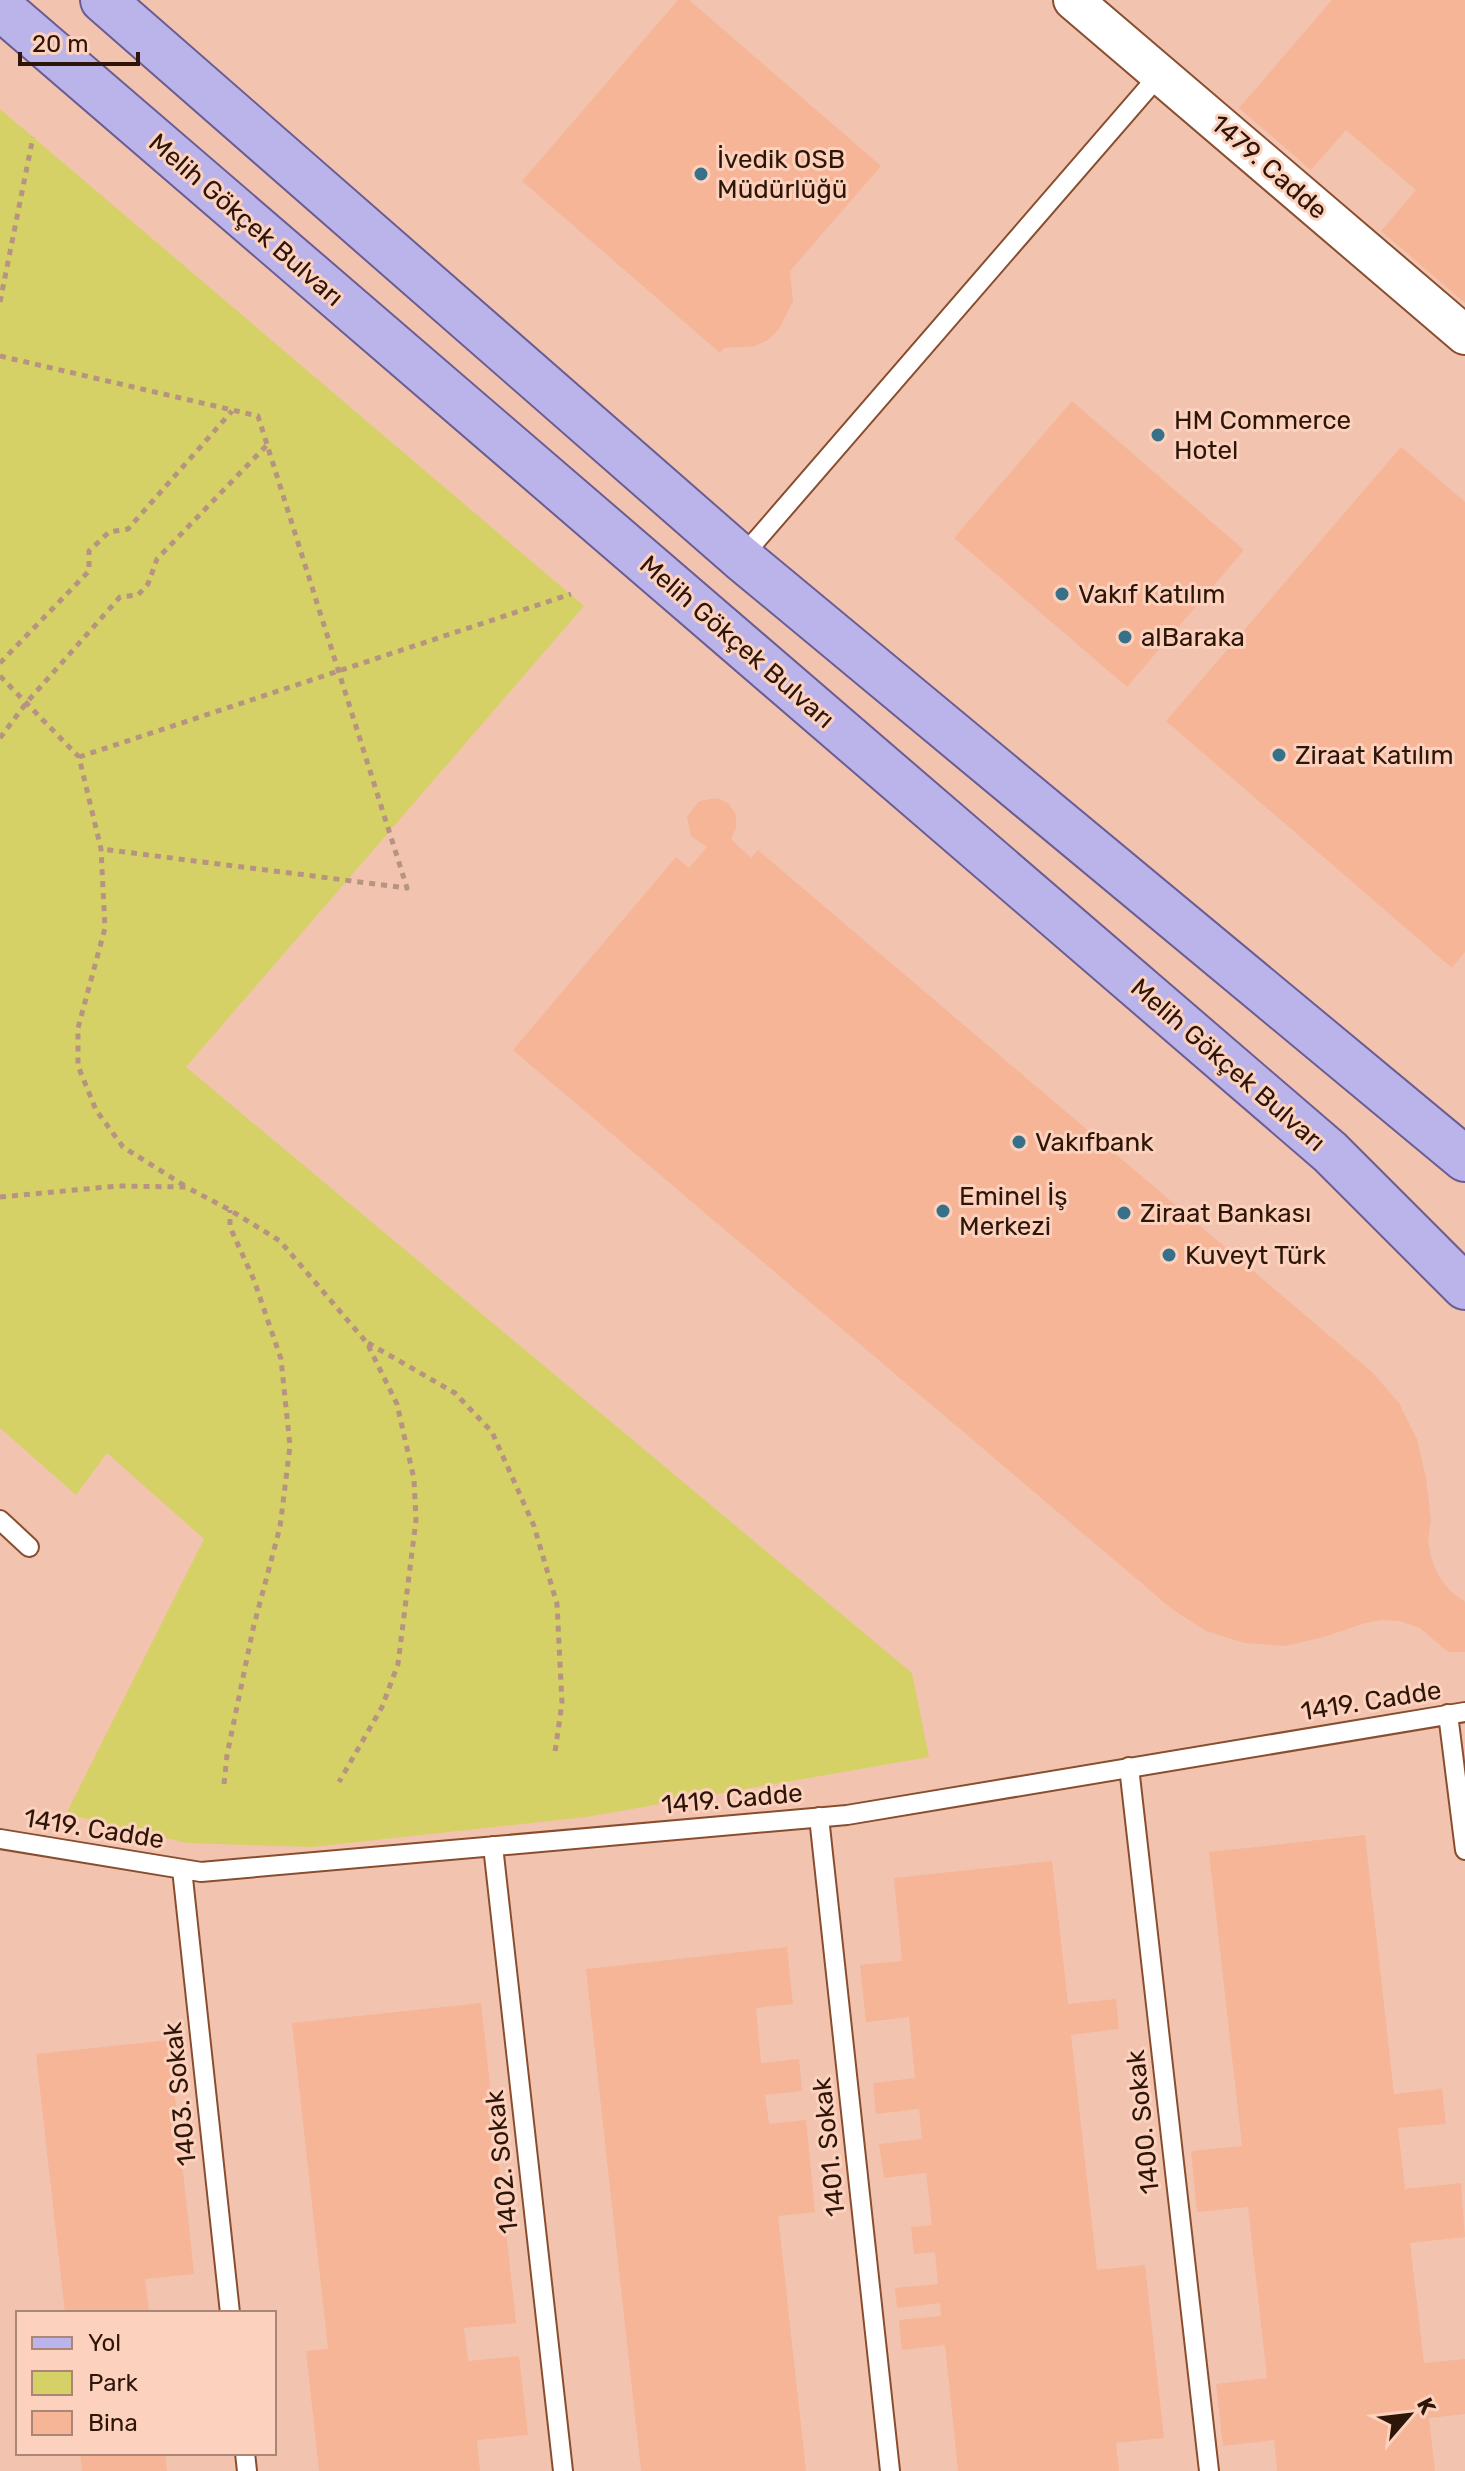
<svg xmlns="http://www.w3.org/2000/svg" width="1465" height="2471" font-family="Rubik,sans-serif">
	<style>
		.built { fill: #f2c4af; fill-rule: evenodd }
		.green { fill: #d5d167 }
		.building { fill: #f5b596 }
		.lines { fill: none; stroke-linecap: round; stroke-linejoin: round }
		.lane-casing { stroke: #894e2f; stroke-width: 22 }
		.street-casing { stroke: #894e2f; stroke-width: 42 }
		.primary-casing { stroke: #6b5c92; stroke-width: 48 }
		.path { stroke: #b79381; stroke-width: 5; stroke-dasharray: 6 6; stroke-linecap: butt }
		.lane { stroke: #fff; stroke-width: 18 }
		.street { stroke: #fff; stroke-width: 38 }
		.primary { stroke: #bab4eb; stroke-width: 44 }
		.poi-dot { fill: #367189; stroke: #fcd2be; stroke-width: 3 }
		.labels { text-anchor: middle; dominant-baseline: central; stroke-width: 6; stroke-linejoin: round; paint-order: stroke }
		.poi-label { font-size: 26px; fill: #2d1508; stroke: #fcd2be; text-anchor: start }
		.street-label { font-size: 26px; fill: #2d1508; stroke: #fcd2be }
	</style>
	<rect width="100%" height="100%" fill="#fcd2be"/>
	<path class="built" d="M0,0H1465V2471H0ZM18,2313H274V2453H18Z"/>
	<path class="green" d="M0,109L584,606L186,1067L912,1673L929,1757L586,1817L312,1847L187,1843L66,1814L204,1539L107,1453L76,1495L0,1428Z"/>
	<path class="building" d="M678,0H689L881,166L790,271L793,301L779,329L768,340L755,346L724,348L720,353L522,181Z
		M1332,0H1465V303L1381,231L1416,190L1346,130L1311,170L1239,108Z
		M1072,401L1244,550L1127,687L954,538Z
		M1401,447L1465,502V952L1452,968L1166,721Z
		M718,798L729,804L736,815V828L731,839L751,858L758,850L1372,1372L1399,1403L1417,1439L1426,1478L1431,1520L1428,1539L1431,1557L1438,1575L1449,1590L1465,1602V1652H1448L1420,1628L1400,1621L1382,1620L1365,1623L1324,1637L1285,1646L1244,1643L1206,1631L1172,1609L513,1050L676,857L689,868L707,847L691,836L687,817L699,801Z
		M1365,1835L1394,2094L1442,2089L1446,2124L1398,2128L1405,2189L1461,2183L1465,2237L1410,2243L1424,2363L1465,2359V2414L1429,2418L1435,2471H1277L1274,2440L1223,2446L1216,2384L1267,2378L1248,2207L1197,2212L1191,2151L1242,2146L1209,1852Z
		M1052,1861L1068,2004L1116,1999L1119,2029L1071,2035L1097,2270L1145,2265L1164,2438L1116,2443L1119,2471H958L945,2345L902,2350L899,2320L941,2316L940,2303L897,2308L895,2288L938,2284L935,2252L914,2254L911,2227L932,2225L926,2173L884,2178L879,2144L922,2139L919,2109L876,2114L873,2083L915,2078L909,2017L866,2022L860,1965L902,1961L894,1878Z
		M787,1947L793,2004L756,2008L761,2063L799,2059L802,2091L765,2095L769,2124L806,2120L815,2212L778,2216L806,2471H641L586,1969Z
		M481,2003L516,2323L464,2328L468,2361L519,2356L528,2435L477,2440L480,2471H319L306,2351L328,2349L292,2023Z
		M169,2040L194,2274L145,2279L149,2313H65L36,2054Z
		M80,2453H165L167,2471H82Z"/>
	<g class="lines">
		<g class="lane-casing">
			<path id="lane" d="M741,558L1160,74
				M0,1520L29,1547
				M1448,1714L1465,1850
				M1129,1767L1209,2471
				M819,1817L890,2471
				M0,1839L201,1872L847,1815L1465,1712
				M493,1846L563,2471
				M182,1869L230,2313
				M245,2453L247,2471"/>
		</g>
		<g class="street-casing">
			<path id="street" d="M1073,0L1465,335"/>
		</g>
		<g class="primary-casing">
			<path id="primary" d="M103,0L741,558L1465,1159
				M0,7L1330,1152L1465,1287"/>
		</g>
		<path class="path" d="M0,302L33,137
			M0,356L258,416L407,888L101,849
			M0,663L89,571V551L109,532L128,529L232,411
			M0,676L79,757L101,849L105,928L78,1028V1066L96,1110L123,1147L185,1186
			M0,738L27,702L120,597L138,595L148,584L157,559L267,445
			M79,757L571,594
			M0,1197L118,1186L186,1187L230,1210L280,1241L367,1343L397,1404L414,1479L416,1520L398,1664L382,1707L339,1782
			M368,1343L455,1393L492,1432L534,1526L557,1604L562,1703L555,1752
			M224,1784L227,1755L253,1629L280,1527L290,1446L281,1359L254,1280L230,1227V1210"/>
		<use href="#lane" class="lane"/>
		<use href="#street" class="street"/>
		<use href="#primary" class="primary"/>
	</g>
	<g class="poi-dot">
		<circle cx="701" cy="174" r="8"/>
		<circle cx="1158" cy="435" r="8"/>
		<circle cx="1062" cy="594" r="8"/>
		<circle cx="1125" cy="637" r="8"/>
		<circle cx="1279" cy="755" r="8"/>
		<circle cx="1019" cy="1142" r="8"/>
		<circle cx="943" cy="1211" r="8"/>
		<circle cx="1124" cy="1213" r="8"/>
		<circle cx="1169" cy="1255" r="8"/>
	</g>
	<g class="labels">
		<g class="poi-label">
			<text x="717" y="159">İvedik OSB<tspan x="717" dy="30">Müdürlüğü</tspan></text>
			<text x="1174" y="420">HM Commerce<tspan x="1174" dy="30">Hotel</tspan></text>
			<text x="1078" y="594">Vakıf Katılım</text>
			<text x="1141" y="637">alBaraka</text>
			<text x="1295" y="755">Ziraat Katılım</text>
			<text x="1035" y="1142">Vakıfbank</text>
			<text x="959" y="1196">Eminel İş<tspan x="959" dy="30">Merkezi</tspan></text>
			<text x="1140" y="1213">Ziraat Bankası</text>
			<text x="1185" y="1255">Kuveyt Türk</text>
		</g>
		<g class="street-label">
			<text transform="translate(1269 167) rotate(41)">1479. Cadde</text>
			<text transform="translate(246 220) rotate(41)">Melih Gökçek Bulvarı</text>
			<text transform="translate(737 642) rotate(41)">Melih Gökçek Bulvarı</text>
			<text transform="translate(1228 1065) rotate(41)">Melih Gökçek Bulvarı</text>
			<text transform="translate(1371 1701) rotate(-9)">1419. Cadde</text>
			<text transform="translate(732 1799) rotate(-5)">1419. Cadde</text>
			<text transform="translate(94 1829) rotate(9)">1419. Cadde</text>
			<text transform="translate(180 2094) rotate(-96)">1403. Sokak</text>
			<text transform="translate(1143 2122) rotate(-96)">1400. Sokak</text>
			<text transform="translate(829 2147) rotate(-96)">1401. Sokak</text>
			<text transform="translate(502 2162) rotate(-96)">1402. Sokak</text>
		</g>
	</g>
	<rect x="16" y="2311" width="260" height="144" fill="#fcd2be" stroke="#a98675" stroke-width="2"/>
	<rect x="32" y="2337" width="40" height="12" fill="#bab4eb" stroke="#a98675" stroke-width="2"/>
	<text x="88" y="2351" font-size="24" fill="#2d1508">Yol</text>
	<rect x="32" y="2371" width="40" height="24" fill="#d5d167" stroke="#a98675" stroke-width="2"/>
	<text x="88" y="2391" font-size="24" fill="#2d1508">Park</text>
	<rect x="32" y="2411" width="40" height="24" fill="#f5b596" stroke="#a98675" stroke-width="2"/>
	<text x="88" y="2431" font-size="24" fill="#2d1508">Bina</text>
	<g transform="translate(1409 2415) rotate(62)" stroke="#fcd2be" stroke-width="6" paint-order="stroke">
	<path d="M0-6L14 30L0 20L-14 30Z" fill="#2d1508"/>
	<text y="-12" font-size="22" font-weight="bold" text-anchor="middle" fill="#2d1508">K</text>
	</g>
	<path d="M20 52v12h118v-12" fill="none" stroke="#2d1508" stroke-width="4"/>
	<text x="32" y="52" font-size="24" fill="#2d1508" stroke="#fcd2be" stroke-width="6" paint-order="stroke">20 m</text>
</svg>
